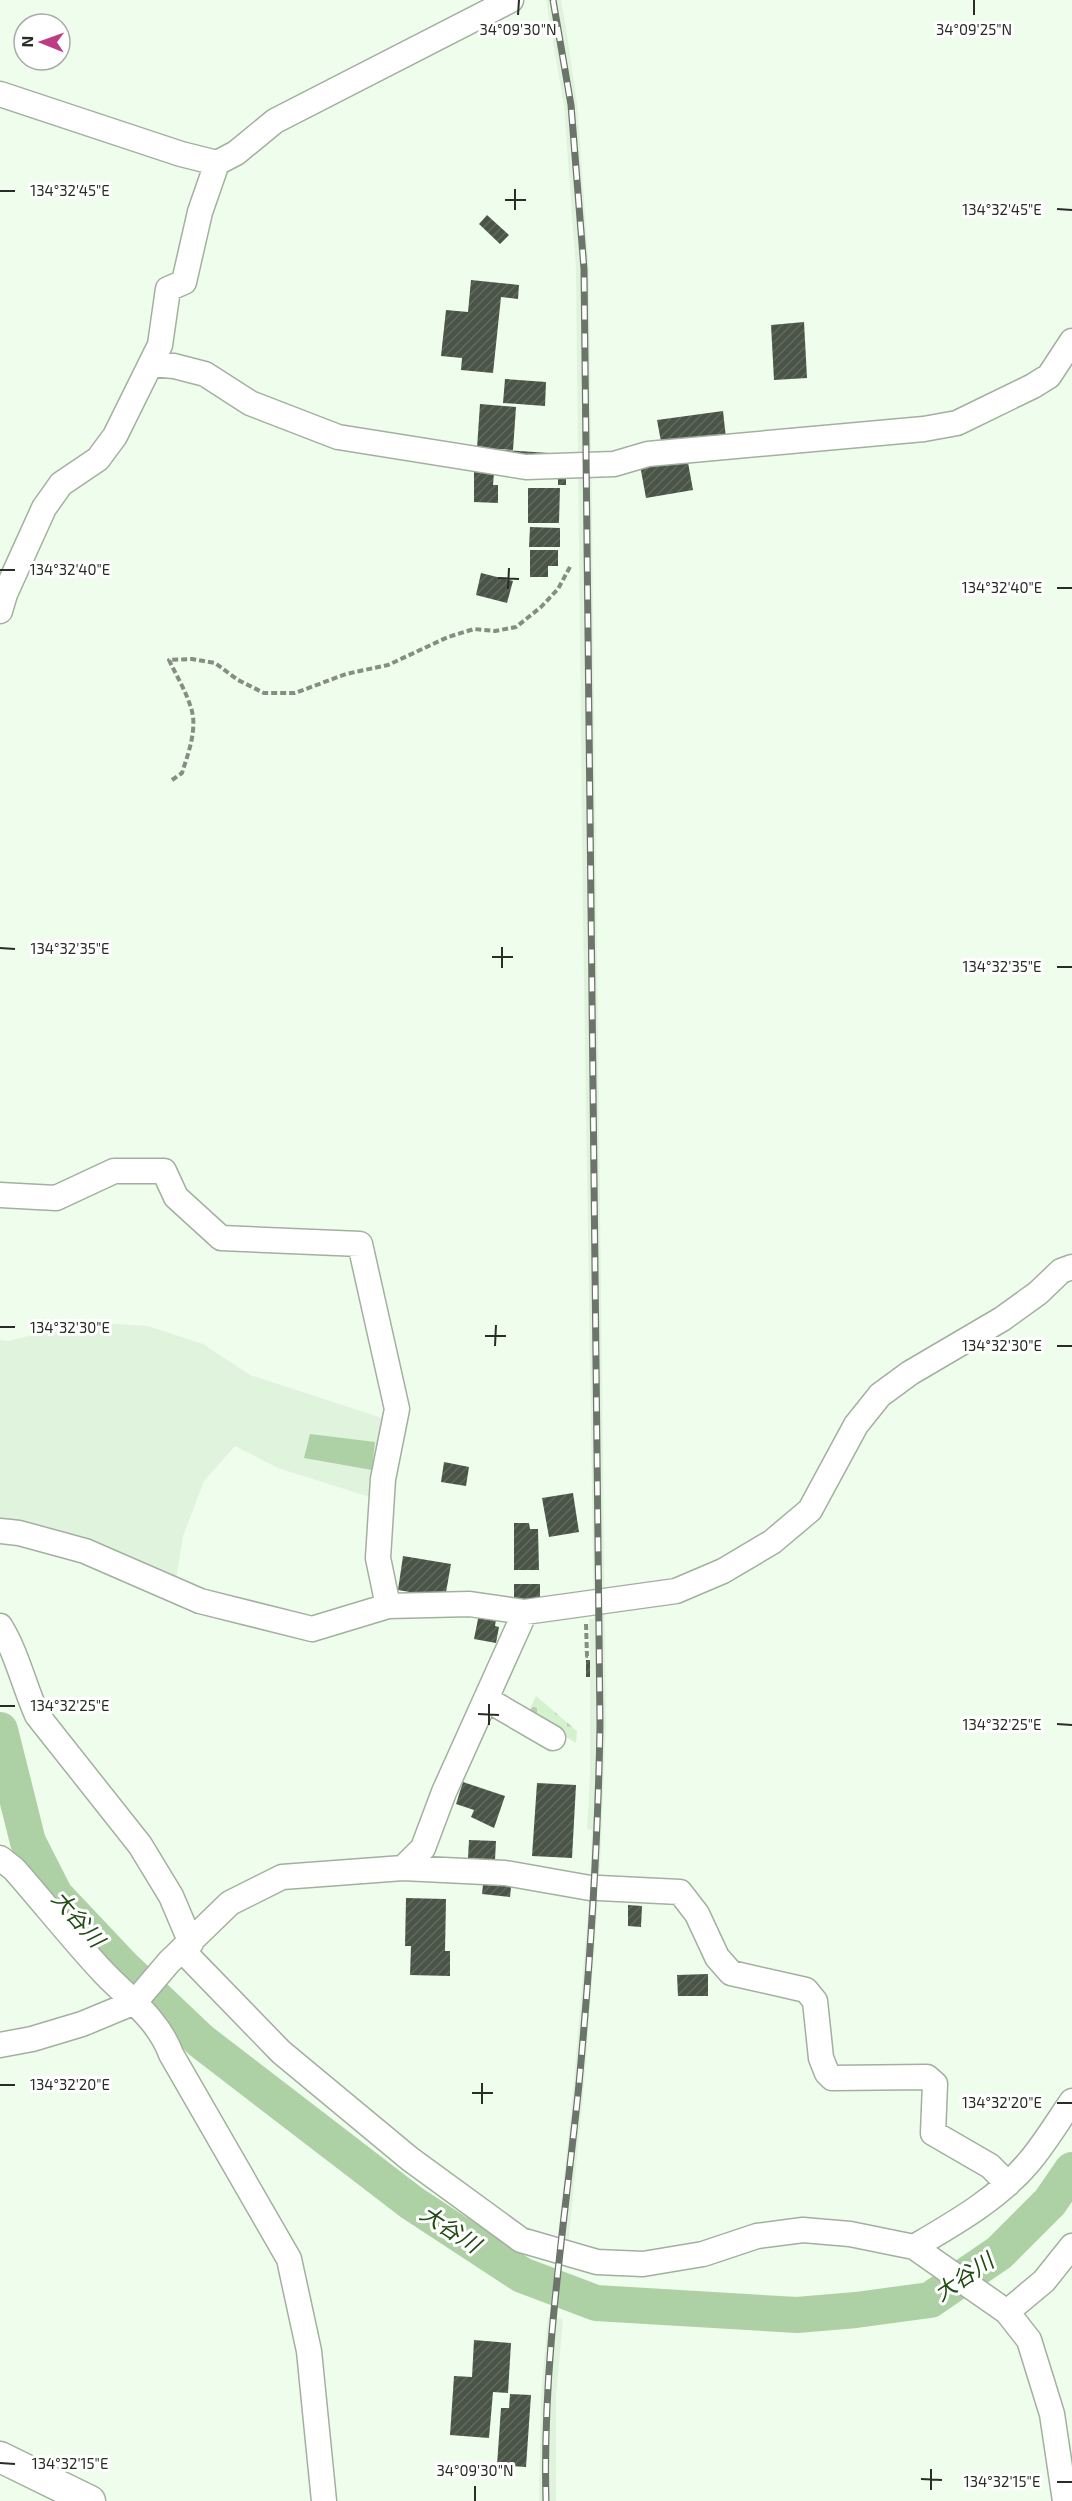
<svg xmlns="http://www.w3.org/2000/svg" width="1072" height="2501" font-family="'Exo 2','Noto Sans JP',sans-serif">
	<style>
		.built { fill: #e0f3dc }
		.cemetery { fill: url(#cemetery-stones) }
		.water { fill: #aed0a5 }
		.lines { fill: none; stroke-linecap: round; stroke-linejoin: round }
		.river { stroke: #aed0a5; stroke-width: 36 }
		.building { fill: url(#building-hatch) }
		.minor-casing { stroke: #a3b0a0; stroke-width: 27 }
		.major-casing { stroke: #a3b0a0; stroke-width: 33 }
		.path { stroke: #858e82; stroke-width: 4; stroke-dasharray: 6 3; stroke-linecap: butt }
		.minor { stroke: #fff; stroke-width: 24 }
		.major { stroke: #fff; stroke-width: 30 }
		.rail-casing { stroke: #6c756a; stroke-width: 7 }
		.rail { stroke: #fff; stroke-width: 4.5; stroke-dasharray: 14; stroke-linecap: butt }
		.ticks { fill: none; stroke: #282d26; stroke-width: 2 }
		.labels { text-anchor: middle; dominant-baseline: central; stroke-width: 6; stroke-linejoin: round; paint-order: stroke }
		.water-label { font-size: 22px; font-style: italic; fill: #204b12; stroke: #fff }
		.ticks-label { font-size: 15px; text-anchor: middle; fill: #282d26; stroke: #fff; stroke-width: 6; stroke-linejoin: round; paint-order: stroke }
	</style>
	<defs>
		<pattern id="cemetery-stones" width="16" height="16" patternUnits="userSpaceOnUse" patternTransform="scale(1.5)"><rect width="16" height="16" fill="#d4f2cd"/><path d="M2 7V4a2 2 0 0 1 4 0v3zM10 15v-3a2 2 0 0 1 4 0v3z" fill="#b6d0b0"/></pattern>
		<pattern id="building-hatch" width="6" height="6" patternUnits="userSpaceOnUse" patternTransform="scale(1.5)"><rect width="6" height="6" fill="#4a5547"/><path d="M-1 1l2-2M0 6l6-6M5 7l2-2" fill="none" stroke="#616a5f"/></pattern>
	</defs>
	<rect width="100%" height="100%" fill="#effdec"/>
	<path class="built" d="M546,0H561L566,28L577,103L589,269L606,1725L599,1888L584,2085L567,2255L556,2256L574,2082L590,1888L592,1830L587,1829L590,1777V1677H586V1660H590L589,1619H594L583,915L576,269L564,106Z
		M81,1322L148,1326L203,1344L250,1375L382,1418L376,1499L278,1468L235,1446L204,1481L183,1536L175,1586L0,1522V1340L9,1341Z
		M548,2317L563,2319L556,2396V2501H539L541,2396Z"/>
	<path class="cemetery" d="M536,1696L577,1731L576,1743L528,1714Z"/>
	<path class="water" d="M310,1434L375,1442L372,1470L304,1458Z"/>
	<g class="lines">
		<path class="river" d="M0,1730L28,1842L55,1895L123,1967L201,2041L412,2203L522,2275L596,2303L797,2315L856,2310L930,2300L999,2253L1050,2202L1072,2170"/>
	</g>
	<path class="building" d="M487,215L509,235L500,244L479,224Z
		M471,280L519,285L518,299L501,297L493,373L461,370L462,358L441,356L446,310L468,312Z
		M804,322L807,378L774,380L771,325Z
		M505,379L546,382L545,406L503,403Z
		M480,404L516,407L513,450L477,448Z
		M723,411L726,438L662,447L657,420Z
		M505,450L549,453L548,464L504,462Z
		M687,457L693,490L646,498L640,465Z
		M558,470H566V485H558Z
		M474,472L494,473L493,485H498V503L474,502Z
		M528,488H560L559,523H528Z
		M530,527L560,528V547H529Z
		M530,550H558V566H548V577H530Z
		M481,573L513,581L507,603L476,595Z
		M444,1462L469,1467L466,1486L441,1482Z
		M573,1493L579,1532L549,1537L542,1498Z
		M514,1523H529L530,1529H538L539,1570H514Z
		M403,1556L451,1564L445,1598L398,1590Z
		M514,1584H540V1601H514Z
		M480,1609L497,1613L495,1626L499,1627L496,1643L474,1639Z
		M586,1660H590V1677H586Z
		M463,1782L505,1796L494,1828L471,1817L474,1810L456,1804Z
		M537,1783L576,1785L572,1858L532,1856Z
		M469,1840L496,1841L495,1860L468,1858Z
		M484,1875L512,1878L510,1897L482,1894Z
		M406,1898L446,1899L445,1951H450V1976L410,1975L411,1946H405Z
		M628,1905L642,1906L641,1927L628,1926Z
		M708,1974V1996H678L677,1975Z
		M474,2340L511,2343L508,2393L493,2392L489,2438L450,2435L454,2376L472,2377Z
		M510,2394L531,2395L526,2467L497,2465L501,2408H509Z"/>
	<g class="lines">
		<g class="minor-casing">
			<path id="minor" d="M0,94L181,154L217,163L236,153L275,121L511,0
				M152,364L174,366L205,374L250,403L338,437L526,467L614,464L648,454L924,429L957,423L1033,386L1049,376L1072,341
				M0,611L5,594L44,508L61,484L98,459L115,436L160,345L168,289L184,282L200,212L217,163
				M0,1195L56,1198L114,1171H164L176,1197L221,1238L360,1244L397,1409L383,1479L378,1558L388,1606
				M0,1531L19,1533L85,1551L200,1601L312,1629L388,1606L470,1604L525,1612L676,1591L723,1571L772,1542L810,1510L856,1425L880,1395L910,1373L1002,1319L1038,1293L1061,1271L1072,1267
				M0,1626C17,1653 24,1686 37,1715L140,1845L171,1896L191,1943
				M486,1699L553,1738
				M0,1858L14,1869C44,1903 73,1940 104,1973C129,1999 158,2019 171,2054L289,2259L309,2351L324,2501
				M403,1868L423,1848L444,1792L525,1612
				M599,1888L680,1892L697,1914L717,1957L731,1973L806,1990L815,2001L821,2058L827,2073L832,2078L927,2077L935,2084L933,2133L990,2166L1008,2184
				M183,1951L281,2052L410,2159L521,2240L597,2262L643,2264L703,2254L757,2236L803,2230L850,2234L914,2247C955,2223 999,2198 1029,2162C1045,2143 1058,2121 1072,2101
				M0,2045L32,2039L82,2024L135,2002L169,1962L230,1903L282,1877L403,1868L505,1873L590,1888
				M914,2247L1007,2312L1044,2281L1072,2246
				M1007,2312L1029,2340L1052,2414L1065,2501"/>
		</g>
		<g class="major-casing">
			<path id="major" d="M0,2457L90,2501"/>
		</g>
		<path class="path" d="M172,780L182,773C188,754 198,728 191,708C186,691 176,675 169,660L192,659L215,663L238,680L264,693H295L346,674L388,665L448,637L474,629L495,631L516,627L541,607L558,589L571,565
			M586,1624L587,1656H590"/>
		<use href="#minor" class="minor"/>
		<use href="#major" class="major"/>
		<g class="rail-casing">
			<path id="rail" d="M546,2501C542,2362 565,2222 579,2084C590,1965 598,1845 600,1725L584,269L571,105L553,0"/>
		</g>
		<use href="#rail" class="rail"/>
	</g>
	<path class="ticks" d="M518,15L519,0M974,15V0M0,191H15M505,200H526M1057,209L1072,210M515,210V189M0,570H15M498,578L519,579M1057,588H1072M508,589L509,568M0,948L15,949M492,957H513M1057,967H1072M502,968V947M0,1327H15M485,1336H506M495,1346L496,1325M1057,1346H1072M0,1706H15M478,1714L499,1715M1057,1724L1072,1725M489,1725V1704M0,2085H15M472,2093H493M1057,2103H1072M482,2104V2083M0,2463L15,2464M921,2479L942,2480M1057,2482H1072M931,2490V2469M475,2501V2486"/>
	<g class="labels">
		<g class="water-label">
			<text transform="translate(79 1918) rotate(49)">大谷川</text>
			<text transform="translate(451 2228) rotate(33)">大谷川</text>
			<text transform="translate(963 2276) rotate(-34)">大谷川</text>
		</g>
	</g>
	<g class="ticks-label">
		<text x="518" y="35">34°09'30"N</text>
		<text x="974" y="35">34°09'25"N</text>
		<text x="70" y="196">134°32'45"E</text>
		<text x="1002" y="215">134°32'45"E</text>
		<text x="70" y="575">134°32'40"E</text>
		<text x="1002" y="593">134°32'40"E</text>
		<text x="70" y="954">134°32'35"E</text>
		<text x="1002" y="972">134°32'35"E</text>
		<text x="70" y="1333">134°32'30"E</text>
		<text x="1002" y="1351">134°32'30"E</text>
		<text x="70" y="1711">134°32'25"E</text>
		<text x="1002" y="1730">134°32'25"E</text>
		<text x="70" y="2090">134°32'20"E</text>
		<text x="1002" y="2108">134°32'20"E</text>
		<text x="70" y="2469">134°32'15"E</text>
		<text x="475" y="2476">34°09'30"N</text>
		<text x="1002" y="2487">134°32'15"E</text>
	</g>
	<g transform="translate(42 42) rotate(271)"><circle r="28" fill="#ffffff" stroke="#a9aba8" stroke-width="1.5"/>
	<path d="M0-4.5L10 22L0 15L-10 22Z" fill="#bd3c85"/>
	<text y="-9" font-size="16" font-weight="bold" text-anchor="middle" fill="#282d26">N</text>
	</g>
</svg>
